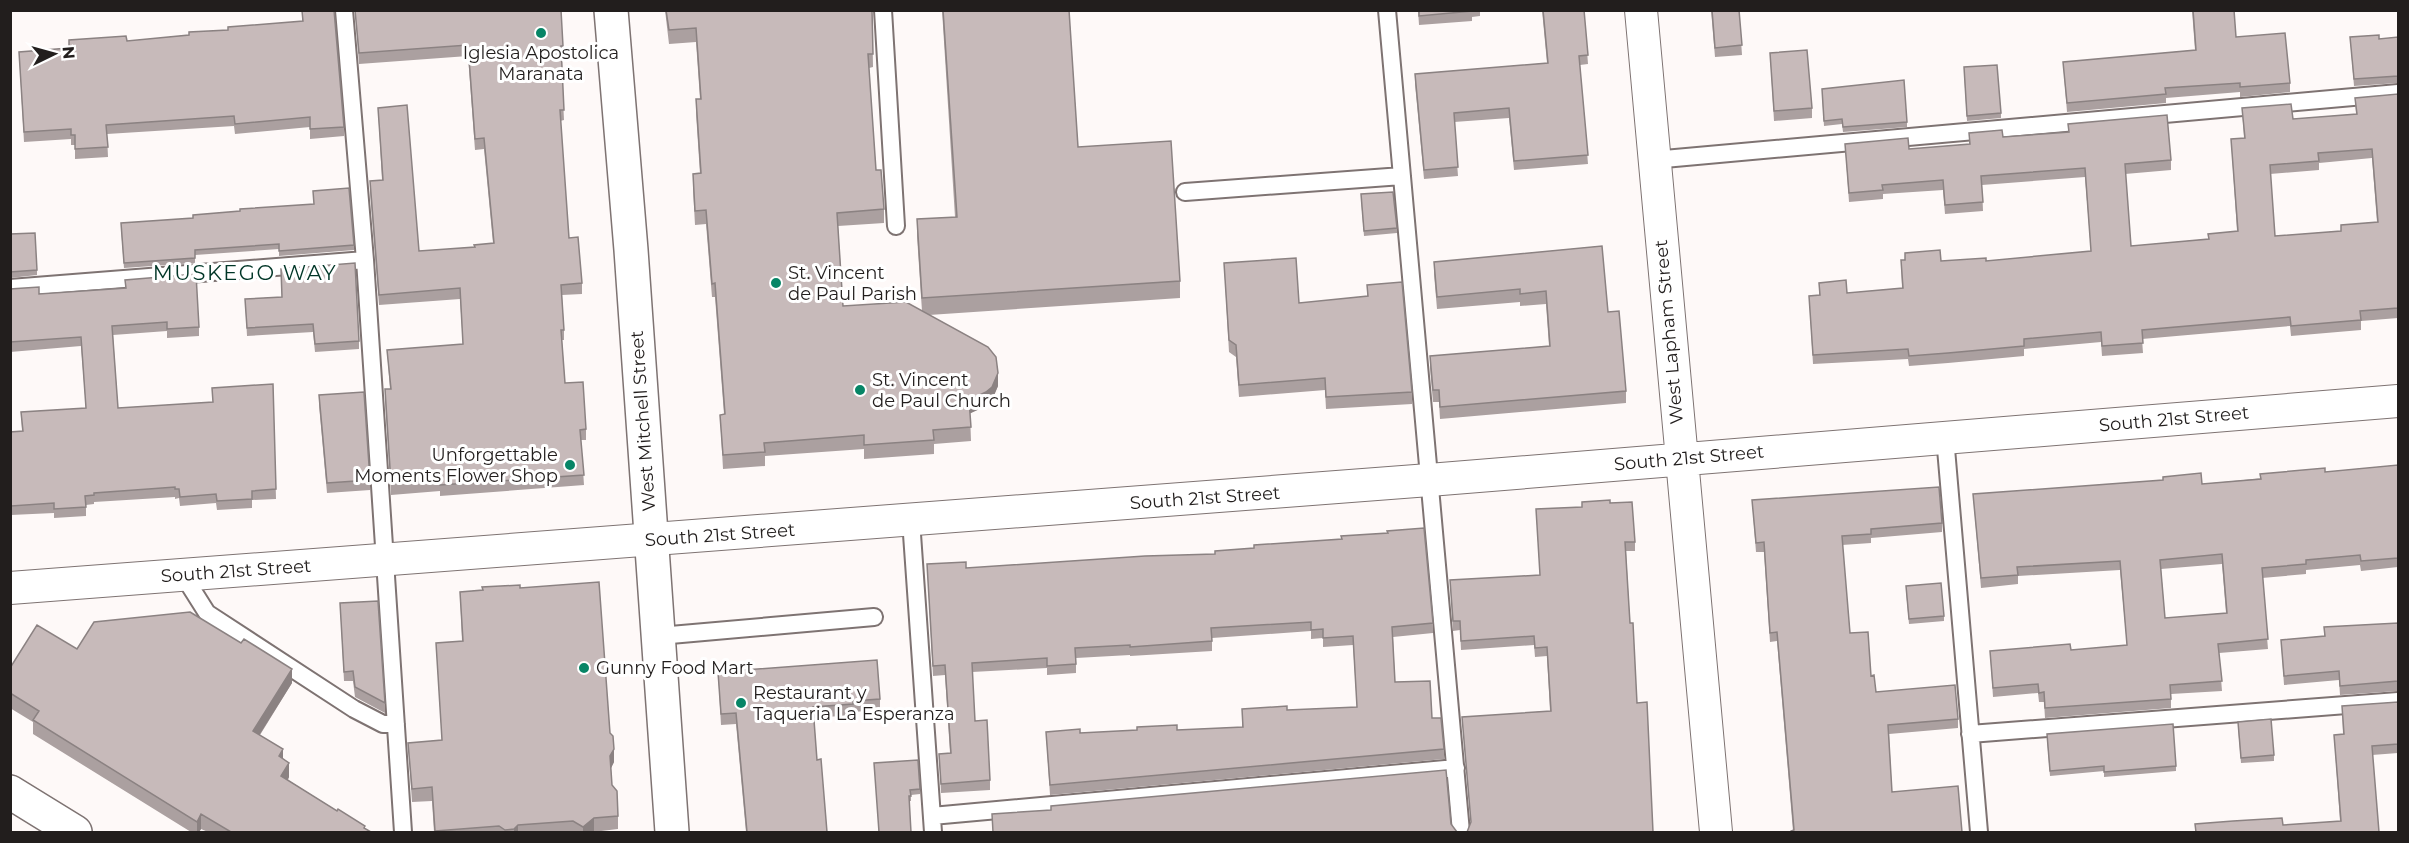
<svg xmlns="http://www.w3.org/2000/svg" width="2409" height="843" font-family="Montserrat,sans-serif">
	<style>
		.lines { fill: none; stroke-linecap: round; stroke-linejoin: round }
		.service-casing { stroke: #7e7372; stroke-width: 20 }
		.minor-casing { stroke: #7e7372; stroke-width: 34 }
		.tertiary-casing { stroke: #7e7372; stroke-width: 36 }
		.service { stroke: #fff; stroke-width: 16 }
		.minor { stroke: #fff; stroke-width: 32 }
		.tertiary { stroke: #fff; stroke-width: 33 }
		.wall { fill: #aba0a0; fill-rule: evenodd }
		.shaded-wall { fill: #8b8282 }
		.building { fill: #c7baba; stroke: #8b8282; stroke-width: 1.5; fill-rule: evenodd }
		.poi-dot { fill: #078566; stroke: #fff; stroke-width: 2 }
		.labels { text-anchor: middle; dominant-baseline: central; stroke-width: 6; stroke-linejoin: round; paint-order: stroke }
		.poi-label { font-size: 18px; fill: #221e1d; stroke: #fff; text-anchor: start }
		.street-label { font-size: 18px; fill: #221e1d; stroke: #fff }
		.quarter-label { font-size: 21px; letter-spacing: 1.5px; fill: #003627; stroke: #fff }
	</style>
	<rect width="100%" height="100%" fill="#fef9f8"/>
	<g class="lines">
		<g class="service-casing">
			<path id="service" d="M344,10L365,260L403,832
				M883,10L896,226
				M1387,10L1461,832
				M1653,160L2398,93
				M1185,192L1402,176
				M10,288L365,260
				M1945,437L1979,832
				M911,520L933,832
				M183,575L207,613L354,709L383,724H396
				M659,636L874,617
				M1970,734L2398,701
				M932,816L1456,768"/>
		</g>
		<g class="minor-casing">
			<path id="minor" d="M1641,10L1716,832
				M10,588L1429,480L2398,401"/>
		</g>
		<g class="tertiary-casing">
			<path id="tertiary" d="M611,10L631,250L672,832
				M10,792L75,832"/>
		</g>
		<use href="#service" class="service"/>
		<use href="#minor" class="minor"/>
		<use href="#tertiary" class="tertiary"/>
	</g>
	<path class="wall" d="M355,10L563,46V57H561L564,120L560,121L569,238L582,283V294L562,295L564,330V340H562L565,383L586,429V440H581L584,485L440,496V491L391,495L385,400V389H390L387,350L463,344L460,299L379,305L370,192V181L382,180L378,108L419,251L475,247L493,243L484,149L475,150L468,56L359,64Z
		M665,10H872L873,67L869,68L876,170L884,209V223L838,226L843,306L922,311L917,236V219L955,217L942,10H1069L1078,147L1180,281V298L929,315L998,386L992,400L986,406L970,413L971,441L934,444V454L864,459V449L765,456V466L723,469L720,415L724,414L715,297H712L706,224L695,225L693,188V174H700L696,113V99H700L696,42L669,44Z
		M1418,10H1489L1480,11V16L1472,17V21L1419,25Z
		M1542,10H1584L1588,64L1580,65L1588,164L1514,170L1509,118L1454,122L1458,176L1424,179L1415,84V74L1547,63Z
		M1711,10H1739L1742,55L1715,57Z
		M2192,10H2234L2236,37L2290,83V92L2240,97V92L2166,98V103L2067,112L2063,62L2195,50Z
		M302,11L344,127V136L310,139V127L235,134L234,126L107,134L108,157L75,159V145H71V139L24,142L19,52L69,48V40L127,41L189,35L302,22Z
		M2350,37L2379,39L2398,37V83L2354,86Z
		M1770,53L1812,108V118L1774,121Z
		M1964,72L2001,113V118L1967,121Z
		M1822,94L1907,122V127L1843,132L1842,124L1824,126Z
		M2398,94V318L2361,321V330L2291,336L2290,326L2142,339L2143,353L2102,356L2101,342L2024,349V356L1948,363L1909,366L1908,359L1813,364L1809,296L1819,295V283L1847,293L1902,288L1901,260H1905V253L1941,261H1986L2091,251L2085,177L1982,185L1983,211L1945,214L1943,190L1883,194V199L1849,202L1845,144L1909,149L1969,144V133L2003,137L2068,132V124L2171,160V170L2125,174L2131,246L2208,239L2237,231L2231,139L2244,138L2242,108L2293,119L2356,114L2355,98ZM2372,158L2377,222L2341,225V231L2275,236L2270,174L2319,170V163Z
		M1361,199L1397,228V233L1364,236Z
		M193,218L354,245V250L279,256V249L195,255V263L124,268L121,228Z
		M10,234L37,270V275L10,278Z
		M1602,246L1608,312L1626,391V403L1440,419L1439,402H1433L1430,368V356L1549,346L1546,304L1520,306V302L1437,309L1434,274V262Z
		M1224,263L1299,303L1367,297V285L1412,392V404L1326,409L1325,390L1239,397L1236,357L1229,352Z
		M281,269L359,341V349L315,352L313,332L247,336L245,299L282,297Z
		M125,280L199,327V336L167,338V331L113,335L118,408L213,402L212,388L273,384L276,499L252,500V508L217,510L216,503L180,506L179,498L175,499V497L94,502V504L86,505V516L54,518V513L11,515L10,432L22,431L21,412L86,408L81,346L10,352V289L39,294L125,288Z
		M319,395L370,480V490L327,493L319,405Z
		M2398,465V567L2361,571L2360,565L2306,570V574L2262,578L2268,649L2219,653L2222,691L2171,694V708L2045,718L2044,702H2039L2038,693L1993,697L1990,651L2071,650L2127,645L2120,570L2018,576V584L1981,588L1973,494L2202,484ZM2222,564L2226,613L2165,618L2161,569Z
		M1752,500L1942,523V532L1871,538V543L1842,545L1850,633L1871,676L1876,692L1958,719V728L1889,734L1892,792L1962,832L1793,831L1777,641L1770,642L1764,552H1756Z
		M1610,503L1635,542V551H1626L1630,623L1637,703L1467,832L1471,823L1462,717L1550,711L1547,656L1535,657L1534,645L1461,650L1460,630L1453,631L1450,580L1540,575L1536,509L1582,507Z
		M927,564L1433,623V633L1393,637L1395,682L1432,718L1444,749V759L1050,795L1046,732L1080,733L1177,730L1242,727V709L1287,710L1357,707L1353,645L1323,647V638L1311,639V631L1212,638V651L1130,656V655L1076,658V673L1047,675V668L972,672L975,721L990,780V790L941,793L939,754L950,753L945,675L933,676Z
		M520,588L610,733L614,762L611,768L612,785L618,816V829L593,832H434L432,801L412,802L408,743L442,740L436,643L462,641L460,592Z
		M1906,591L1944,616V621L1909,624Z
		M340,603L385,703V713L355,697L353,681H344Z
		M2398,623V691L2340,695L2339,680L2284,685L2281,640L2324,636V627Z
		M77,649L292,683L260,735L283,759L289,777L288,780L371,832H208L201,829L199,832H191L33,734V722L10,708V668Z
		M718,672L880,699V710L853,712V715L814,718L817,760L827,832H746L736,724L721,725Z
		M2398,702V753L2372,755L2379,832H2195V824L2283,825L2340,821L2334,735L2343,734L2342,706Z
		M2238,727L2274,755V761L2241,763Z
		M2047,739L2176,766V771L2104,777V771L2050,776Z
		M874,768L920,789V794L911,795V801H909Z"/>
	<path class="shaded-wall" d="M998,373V386L992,400L986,406L969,414V400Z
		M292,669V683L253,745V731Z
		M283,749V764L279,756Z
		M614,749V762L610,770V756Z
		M289,763V777L281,790V776Z
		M201,814V829L199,832H197V822Z
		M594,818V832H583V827Z
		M518,825V832H514V829Z"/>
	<path class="building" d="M310,10H334L344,127L310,129V117L235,124L234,116L106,125L108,147L75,149V135H71V129L24,132L19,52L69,48V40L126,36L127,41L189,35V32L228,30V27L303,21L302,11Z
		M355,10H561L563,46H561L564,110H560L569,238L578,237L582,283L561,285L564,330H561L565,383L583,382L586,429L580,430L584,475L440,485V480L391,484L385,389H391L387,350L463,344L460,288L379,295L370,181L383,180L378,108L407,105L419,251L475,247L474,245L494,243L484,138L475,139L468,45L359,53Z
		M666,10H872L873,54H868L876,170H881L884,209L837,213L843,306L906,302L988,347L996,357L998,373L992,387L986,392L969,400L971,427L933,430L934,440L864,445V435L764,443L765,452L723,455L720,415L725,414L715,283L712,284L706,210L695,211L693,174L701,173L696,99H701L696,28L669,30Z
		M943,10H1069L1078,147L1171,141L1180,281L922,298L917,219L957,217Z
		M1419,10H1472V11L1419,16Z
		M1543,10H1584L1588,55L1579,56L1588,155L1514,161L1509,108L1454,113L1458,167L1424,170L1415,74L1548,63Z
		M1712,10H1739L1742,45L1715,48Z
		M2193,10H2234L2236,37L2285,33L2290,83L2240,87V83L2165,88L2166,94L2067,103L2063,62L2196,50Z
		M2379,35V39L2398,37V76L2354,79L2350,37Z
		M1807,50L1812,108L1774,111L1770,53Z
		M1997,65L2001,113L1967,116L1964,67Z
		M1904,80L1907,122L1843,127L1842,119L1824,121L1822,89Z
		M2398,94V308L2360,311L2361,320L2291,326L2290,317L2142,330L2143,343L2102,346L2101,332L2024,339V346L1948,353L1909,356L1908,349L1813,355L1809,296L1820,295L1819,283L1846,280L1847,293L1903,288L1901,260H1905V253L1940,250L1941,261L1986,258V261L2091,251L2085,168L1981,176L1983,202L1945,205L1943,180L1882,185L1883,190L1849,193L1845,144L1908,138L1909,149L1970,144L1969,133L2002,130L2003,137L2069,132L2068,124L2167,115L2171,160L2125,164L2131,246L2209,239L2208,234L2238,231L2231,139L2245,138L2242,108L2291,104L2293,119L2357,114L2355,98ZM2372,149L2378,222L2341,225V231L2275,236L2270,165L2319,161L2318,153Z
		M349,188L354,245L279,251V244L195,250V258L124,263L121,223L193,218V215L240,211V209L314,204L313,191Z
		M1393,192L1397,228L1364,231L1361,194Z
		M35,233L37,270L10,272V234Z
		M1602,246L1608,312L1619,311L1626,391L1440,407L1439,390H1433L1430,356L1550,346L1546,291L1520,294V289L1437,297L1434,262Z
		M1296,258L1299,303L1368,296L1367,285L1402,282L1412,392L1326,397L1325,378L1239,385L1236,345L1229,340L1224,263Z
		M355,263L359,341L315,344L313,324L247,328L245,299L282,297L281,269Z
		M196,274L199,327L167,329V322L112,326L118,408L213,402L212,388L273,384L276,489L252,491V499L217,501L216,494L180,497L179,489H175V487L94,493V495L85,496L86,507L54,509V503L11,506L10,432L23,431L21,412L86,408L81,337L10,342V289L39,287V294L126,288L125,280Z
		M364,392L370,480L327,483L319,395Z
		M2398,465V558L2361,561L2360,555L2306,560V564L2262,568L2268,639L2218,644L2222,681L2170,685L2171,699L2045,708L2044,692L2039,693L2038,684L1993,688L1990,651L2070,644L2071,650L2127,645L2120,561L2017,567L2018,575L1981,578L1973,494L2163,480V477L2201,473L2202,484L2261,479L2260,474L2325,468V472ZM2222,554L2227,613L2165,618L2160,560Z
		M1939,487L1942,523L1871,529V534L1842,536L1850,633L1868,632L1871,676L1874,675L1876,692L1955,685L1958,719L1888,725L1892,792L1958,786L1962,832H1791V831L1794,830L1777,632L1770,633L1764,542L1756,543L1752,500Z
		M1610,500V503L1632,502L1635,542H1625L1630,623H1633L1637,703L1647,702L1653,832H1458H1467L1471,822L1462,717L1551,711L1547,647L1535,648L1534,636L1461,641L1460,621H1453L1450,580L1540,575L1536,509L1582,507V502Z
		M1424,528L1433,623L1392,627L1395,682L1430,681L1432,718H1441L1444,749L1050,785L1046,732L1080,729V733L1137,730V727L1177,725V730L1243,727L1242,709L1287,706V710L1357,707L1353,636L1323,638V629L1311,630V622L1211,628L1212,641L1130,647V645L1075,648L1076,664L1047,666V658L972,663L975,721L987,720L990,780L941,784L939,754L951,753L945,665L933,666L927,564L966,562V568L1145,556L1215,554V551L1254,548V545L1342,539L1341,536L1388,533L1387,531Z
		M599,582L610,733L613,736L614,749L610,756L612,785L617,791L618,816L594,818L583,827L573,821L518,825L514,829L505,830L499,826L435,831L432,787L412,789L408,743L442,740L436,643L463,641L460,592L483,590L482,587L520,585V588Z
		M1941,583L1944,616L1909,619L1906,586Z
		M378,601L385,703L355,687L353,671L344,672L340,603Z
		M190,612L241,643L244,639L292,669L253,731L283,749L279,756L289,763L281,776L337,811L338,809L365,826L364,828L371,832H231L201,814L197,822L33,720L39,711L10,693V668L37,625L77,649L94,622Z
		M2398,623V681L2340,686L2339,671L2284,676L2281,640L2325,636L2324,627Z
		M877,660L880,699L853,701V704L813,707L817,760L821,759L827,832H747L736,713L721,714L718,672Z
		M2398,702V744L2372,746L2379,832H2196L2195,824L2233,821L2282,818L2283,825L2341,821L2334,735L2344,734L2342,706Z
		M2271,719L2274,755L2241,758L2238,722Z
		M2173,724L2176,766L2104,772V766L2050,771L2047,734Z
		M918,760L920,789L910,790L911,796H909L911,832H879L874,763Z
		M1446,770L1451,824L1457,832H993L992,814L1051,810V806Z"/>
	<g class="poi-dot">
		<circle cx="541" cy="33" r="6"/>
		<circle cx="776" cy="283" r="6"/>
		<circle cx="860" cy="390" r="6"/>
		<circle cx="570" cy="465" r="6"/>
		<circle cx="584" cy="668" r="6"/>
		<circle cx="741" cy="703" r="6"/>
	</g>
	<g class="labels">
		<g class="poi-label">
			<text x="541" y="53" text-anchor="middle">Iglesia Apostolica<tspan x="541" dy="21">Maranata</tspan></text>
			<text x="788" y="273">St. Vincent<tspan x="788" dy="21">de Paul Parish</tspan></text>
			<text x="872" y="380">St. Vincent<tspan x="872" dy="21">de Paul Church</tspan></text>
			<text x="558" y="455" text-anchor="end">Unforgettable<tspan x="558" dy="21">Moments Flower Shop</tspan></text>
			<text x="596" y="668">Gunny Food Mart</text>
			<text x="753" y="693">Restaurant y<tspan x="753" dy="21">Taqueria La Esperanza</tspan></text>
		</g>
		<g class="street-label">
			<text transform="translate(1669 332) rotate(-95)">West Lapham Street</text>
			<text transform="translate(2174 419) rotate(-5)">South 21st Street</text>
			<text transform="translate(643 421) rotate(-94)">West Mitchell Street</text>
			<text transform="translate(1689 458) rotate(-5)">South 21st Street</text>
			<text transform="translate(1205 498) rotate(-4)">South 21st Street</text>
			<text transform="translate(720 535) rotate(-4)">South 21st Street</text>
			<text transform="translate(236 571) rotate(-4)">South 21st Street</text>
		</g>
		<g class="quarter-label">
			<text x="245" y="272">MUSKEGO WAY</text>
		</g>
	</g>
	<rect width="2409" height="843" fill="none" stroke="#221e1d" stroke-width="24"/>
	<g transform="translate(54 54) rotate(85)" stroke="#ffffff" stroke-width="4.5" paint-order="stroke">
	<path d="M0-4.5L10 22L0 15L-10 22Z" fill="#221e1d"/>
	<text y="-9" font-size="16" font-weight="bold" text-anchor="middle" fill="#221e1d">N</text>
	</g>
</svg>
